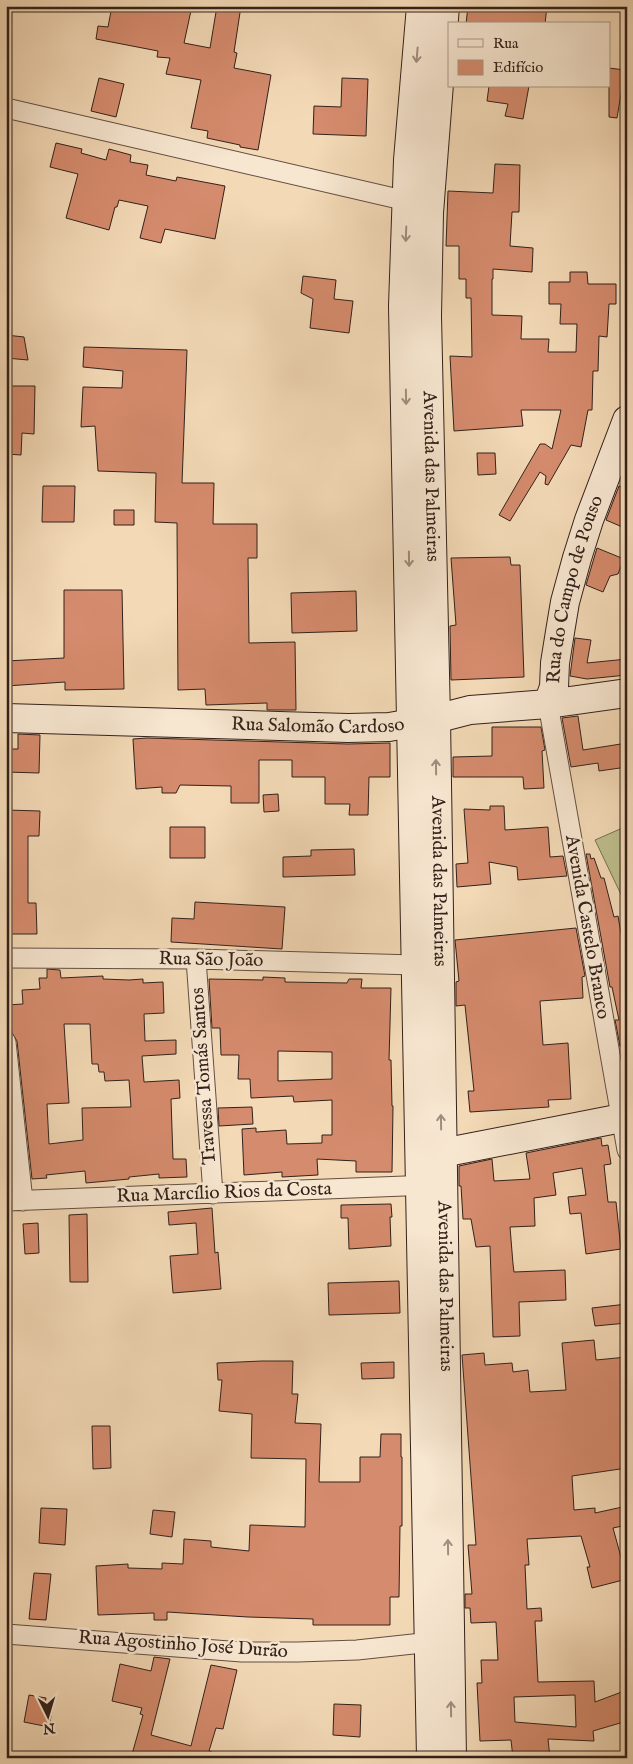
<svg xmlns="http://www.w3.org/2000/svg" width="633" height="1764" font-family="'IM FELL English',serif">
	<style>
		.green { fill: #bebe8c; stroke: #787053 }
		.building { fill: #d58b6d; stroke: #33211a; fill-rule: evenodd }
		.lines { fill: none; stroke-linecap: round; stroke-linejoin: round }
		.street-casing { stroke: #634f41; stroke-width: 21 }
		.secondary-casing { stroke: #33211a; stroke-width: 30 }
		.street { stroke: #f7e6d0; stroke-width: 19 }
		.secondary { stroke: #f7e6d0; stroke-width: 28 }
		.oneway { stroke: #9f8d7e }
		.labels { text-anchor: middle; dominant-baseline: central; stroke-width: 5; stroke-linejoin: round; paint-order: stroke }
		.street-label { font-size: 19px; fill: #33211a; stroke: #f7e6d0 }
	</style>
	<rect width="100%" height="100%" fill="#f3d9b6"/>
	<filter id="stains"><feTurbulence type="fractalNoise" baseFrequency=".004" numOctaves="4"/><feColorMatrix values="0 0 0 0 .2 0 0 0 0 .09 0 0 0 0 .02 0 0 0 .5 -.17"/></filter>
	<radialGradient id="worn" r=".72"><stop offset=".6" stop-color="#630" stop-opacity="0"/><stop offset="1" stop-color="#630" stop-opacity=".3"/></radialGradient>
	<path class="green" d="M627,826V907L595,840Z"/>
	<path class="building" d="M112,6H192L184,43L210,48L217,6H241L234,52L237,53L234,68L271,75L258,150L240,147V145L207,138L208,131L191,128L201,80L166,74L170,58L157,57L158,51L96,39L98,26L108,27Z
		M468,6H547L545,24H466Z
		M609,68L625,70L617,118L609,117Z
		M99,78L124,84L116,117L91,111Z
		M342,78L368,79L366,136L313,134L314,106L341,107Z
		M489,86H529L523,119L505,116L508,104L487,101Z
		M56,143L82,149L81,153L106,160L109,149L131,155L130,162L148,165L146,175L176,181L177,177L225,186L215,239L165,229L161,243L140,238L148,206L119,200L117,207H115L109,230L66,218L78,174L50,167Z
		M495,164L520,165L519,212H512L510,246L533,248L532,272L493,269V279H492V315L522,316L521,339H549L548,352H576L577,324H560L561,304H549V282H570V272H587L588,284H616V304H609L607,337L599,336L598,371H593L592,410H588L581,447L571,445L548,485L545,484L546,476L540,472L510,521L499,515L540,444H545L552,449L561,410H521L523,426L454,431L450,356L472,357L471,298H466V279H459V246H446L448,191L493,193Z
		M303,276L336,280L334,299L353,301L349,333L310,328L313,299L301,293Z
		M6,335L24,337L28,360L6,358Z
		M84,347L187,350L182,483H214L213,524H257V558H248L249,643L295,642L296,710H267V703L206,705L205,689L178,690L177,523L155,522L156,473L98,471L95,426L81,427L83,387L122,388L123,371L83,367Z
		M6,386H35L34,434L22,433L21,455L6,454Z
		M477,453H495L496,474L478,475Z
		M43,486H75L74,522H42Z
		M619,486L627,489V529L606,520Z
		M114,510H134V525H114Z
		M597,548L624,559L618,574L610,576L603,592L586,585Z
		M510,557L511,565H520L524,677L451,680L450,626L456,625L451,558Z
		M64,590H122L124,689L65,690V682L6,686V661L64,658Z
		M356,591L357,631L292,633L291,593Z
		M575,638L591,640L587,663L627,659V675L587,679L570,676Z
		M578,716L583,750L627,743V767L599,771L598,763L571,767L562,718Z
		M492,727H541L545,750L542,751L544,788L524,789L523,777H453V757L492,756Z
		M18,734L40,735L39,773L6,772V749H18Z
		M147,738L348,744L390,743V777H369L368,815H349L350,804H325V777H292V760H259V803H231V786L180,785L176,793H162V787L136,789L133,739Z
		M278,794L279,811L264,812L263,795Z
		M490,806H504L505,830L548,827L550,857L563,856L567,876L518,880L517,867L489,862L491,884L457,887L456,864L468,863L464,809L490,810Z
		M7,810L40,811L39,836H28V903H36L37,934H6Z
		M170,827H205V858H170Z
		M354,849L355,875L283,877V857L311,856V850Z
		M586,854H590L591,859L594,858L601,878H604L614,917L618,916L624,950L627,949V1045L620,1046L615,1020H619L612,987H610Z
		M195,902L285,907L282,949L171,942L172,918L194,919Z
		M576,928L585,976L582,977L583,998L540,1001L543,1045L568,1043L571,1099L548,1100L549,1107L470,1112L468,1091H474L465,1005L456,1006V982L459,981L455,940Z
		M47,969L60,970L61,978L103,976V979L129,980L143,979V983L163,982L164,1013L144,1014L145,1041L176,1040V1054L142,1056L144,1082L179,1080L180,1098L171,1099L173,1159H186L187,1177L159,1178V1174L129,1177V1179L86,1183L85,1171L46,1175L47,1178L32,1179L17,1041L12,1033L11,1025L9,1026L7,1005L23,1004L22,990L40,989L39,978H47ZM64,1024H90L92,1064H98L99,1072H104L105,1081L129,1080L131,1107L82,1108L83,1140L49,1144L47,1104L69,1103Z
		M263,977L285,978V982L347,983L349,979H362L361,988H391L389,1060H391L392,1106H393L392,1172H356V1161L317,1159L318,1175L282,1177V1172L244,1175L242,1129L256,1128V1132L286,1130L287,1144L322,1143V1135H332V1100L294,1102L293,1096L251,1098L250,1079H238L239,1055H221L220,1028H212L209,979L263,980ZM278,1051L332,1052V1079L278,1081Z
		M252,1107L253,1124L219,1126L218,1108Z
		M601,1138L602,1146L608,1145L611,1164L604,1165L608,1202H616L621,1249L586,1254L581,1213L570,1214L568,1197L586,1195L582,1168L553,1173L556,1195L534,1198L535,1226L510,1227L513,1264L514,1272L565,1270L566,1300L519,1302L520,1336L493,1337L490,1246L476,1247L471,1219H463L461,1186H459V1166L492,1159L494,1181L530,1179L526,1153Z
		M391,1204L392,1217H390L391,1246L349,1249L348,1218H341V1205Z
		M212,1208L215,1253L218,1252L221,1289L173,1293L170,1256L198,1254L196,1223L169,1225L168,1212Z
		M87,1214L88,1282H70L69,1215Z
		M38,1223L39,1253L25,1254L23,1224Z
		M399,1281L400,1313L329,1315L328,1283Z
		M627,1304V1323L595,1326L592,1308Z
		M594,1340L596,1360L627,1357V1468L572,1476L574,1510L595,1508V1513L627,1506V1525L613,1528L627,1579L592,1588L587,1567H590L581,1536L527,1539L529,1565H525L527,1609L541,1608L542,1621H535L538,1682L594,1681L595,1702L627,1690V1721L593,1731L594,1741L548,1739L550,1758H513L511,1740L480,1741L477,1683H482L481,1660H498L496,1622L471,1623L470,1608H465V1594H472L468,1545H476L462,1355L484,1353L485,1365L512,1363L513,1372L528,1370L530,1392L566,1390L562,1343ZM575,1695L576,1727L515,1722L514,1697Z
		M262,1361H293L292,1394H298L295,1423L321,1424L319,1482H360V1457H380L381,1434H401V1457H402V1526H400L399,1597H390V1625H313V1619L248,1617L167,1612V1620H154V1613L98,1615L96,1566L128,1564V1568L162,1569V1563L183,1564L184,1539L211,1541V1547L249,1551L250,1525L305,1527L306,1459L251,1458L252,1414L219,1411L222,1380H218L217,1363Z
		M394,1362V1378L362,1379L361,1363Z
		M92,1426H110L111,1468L93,1469Z
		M41,1508L67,1509L65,1545L39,1543Z
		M153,1510L175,1512L172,1537L150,1534Z
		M34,1573L51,1574L46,1620L29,1619Z
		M154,1657L170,1659L151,1735L191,1746L211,1665L237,1670L223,1729L216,1728L209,1751L217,1754V1758H131L143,1715L140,1714L142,1708L112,1701L120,1664L151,1671Z
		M29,1695L46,1698L44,1709L52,1711L49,1727L24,1722Z
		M334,1704L361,1705L360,1737L333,1735Z"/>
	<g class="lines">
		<g class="street-casing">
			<path id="street" d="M6,108L407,201
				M548,704L627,1150
				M6,958L196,959L415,965
				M196,959L213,1194
				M6,1042L23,1201
				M6,1201L431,1185
				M6,1634L242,1652H298L357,1650L441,1641"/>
		</g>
		<g class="secondary-casing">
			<g id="secondary">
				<path d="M421,6L408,160L403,306L431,1758"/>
				<path id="s1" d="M445,6L429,213L427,316L436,718L452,1758"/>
				<path id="s2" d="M548,704L554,687L555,663L560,632L565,602L577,558L589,520L627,420"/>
				<path id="s3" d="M6,718L348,728L389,727L431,720L470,710L548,704L627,693"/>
				<path d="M424,1154L442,1153L627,1117"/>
			</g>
		</g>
		<use href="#street" class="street"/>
		<use href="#secondary" class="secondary"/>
	</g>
	<defs><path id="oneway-shaft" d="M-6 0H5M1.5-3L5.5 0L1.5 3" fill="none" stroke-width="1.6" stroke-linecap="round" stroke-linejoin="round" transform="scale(1.25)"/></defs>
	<g class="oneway">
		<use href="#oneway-shaft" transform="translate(417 55) rotate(95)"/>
		<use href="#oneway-shaft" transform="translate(406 234) rotate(92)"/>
		<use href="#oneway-shaft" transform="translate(406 397) rotate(89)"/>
		<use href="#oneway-shaft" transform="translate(409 559) rotate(89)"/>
		<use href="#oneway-shaft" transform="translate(436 767) rotate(-91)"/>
		<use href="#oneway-shaft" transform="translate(441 1122) rotate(-91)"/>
		<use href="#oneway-shaft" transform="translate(448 1547) rotate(-91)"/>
		<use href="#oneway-shaft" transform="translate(451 1709) rotate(-91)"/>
	</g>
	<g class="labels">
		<g class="street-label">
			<text stroke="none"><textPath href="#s1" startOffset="471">Avenida das Palmeiras</textPath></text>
			<text stroke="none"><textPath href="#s2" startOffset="118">Rua do Campo de Pouso</textPath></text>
			<text stroke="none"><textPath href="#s3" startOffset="312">Rua Salomão Cardoso</textPath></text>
			<text stroke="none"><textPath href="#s1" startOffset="876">Avenida das Palmeiras</textPath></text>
			<text transform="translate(587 927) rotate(80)">Avenida Castelo Branco</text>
			<text transform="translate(211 960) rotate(1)">Rua São João</text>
			<text transform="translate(204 1076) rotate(-94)">Travessa Tomás Santos</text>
			<text transform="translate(224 1193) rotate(-2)">Rua Marcílio Rios da Costa</text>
			<text stroke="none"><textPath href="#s1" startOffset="1281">Avenida das Palmeiras</textPath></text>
			<text transform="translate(183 1645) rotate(4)">Rua Agostinho José Durão</text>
		</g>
	</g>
	<rect width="633" height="1764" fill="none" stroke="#f3d9b6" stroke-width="25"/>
	<rect x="8" y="8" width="618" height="1749" fill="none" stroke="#33211a" stroke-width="2.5"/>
	<rect x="12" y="12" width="608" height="1739" fill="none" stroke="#33211a"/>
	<rect x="448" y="22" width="162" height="65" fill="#f7e6d0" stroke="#a99787"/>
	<rect x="458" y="39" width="25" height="8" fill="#f7e6d0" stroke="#a99787"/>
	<text x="493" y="48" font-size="15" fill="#33211a">Rua</text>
	<rect x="458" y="60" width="25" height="15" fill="#d58b6d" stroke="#a99787"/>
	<text x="493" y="72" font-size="15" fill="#33211a">Edifício</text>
	<g transform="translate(48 1716) rotate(175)" stroke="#f7e6d0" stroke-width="4" paint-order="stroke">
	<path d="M0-4L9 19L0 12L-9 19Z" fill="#33211a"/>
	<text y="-8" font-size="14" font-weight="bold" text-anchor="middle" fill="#33211a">N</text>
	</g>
	<rect width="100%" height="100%" filter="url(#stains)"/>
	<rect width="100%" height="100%" fill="url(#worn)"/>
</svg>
